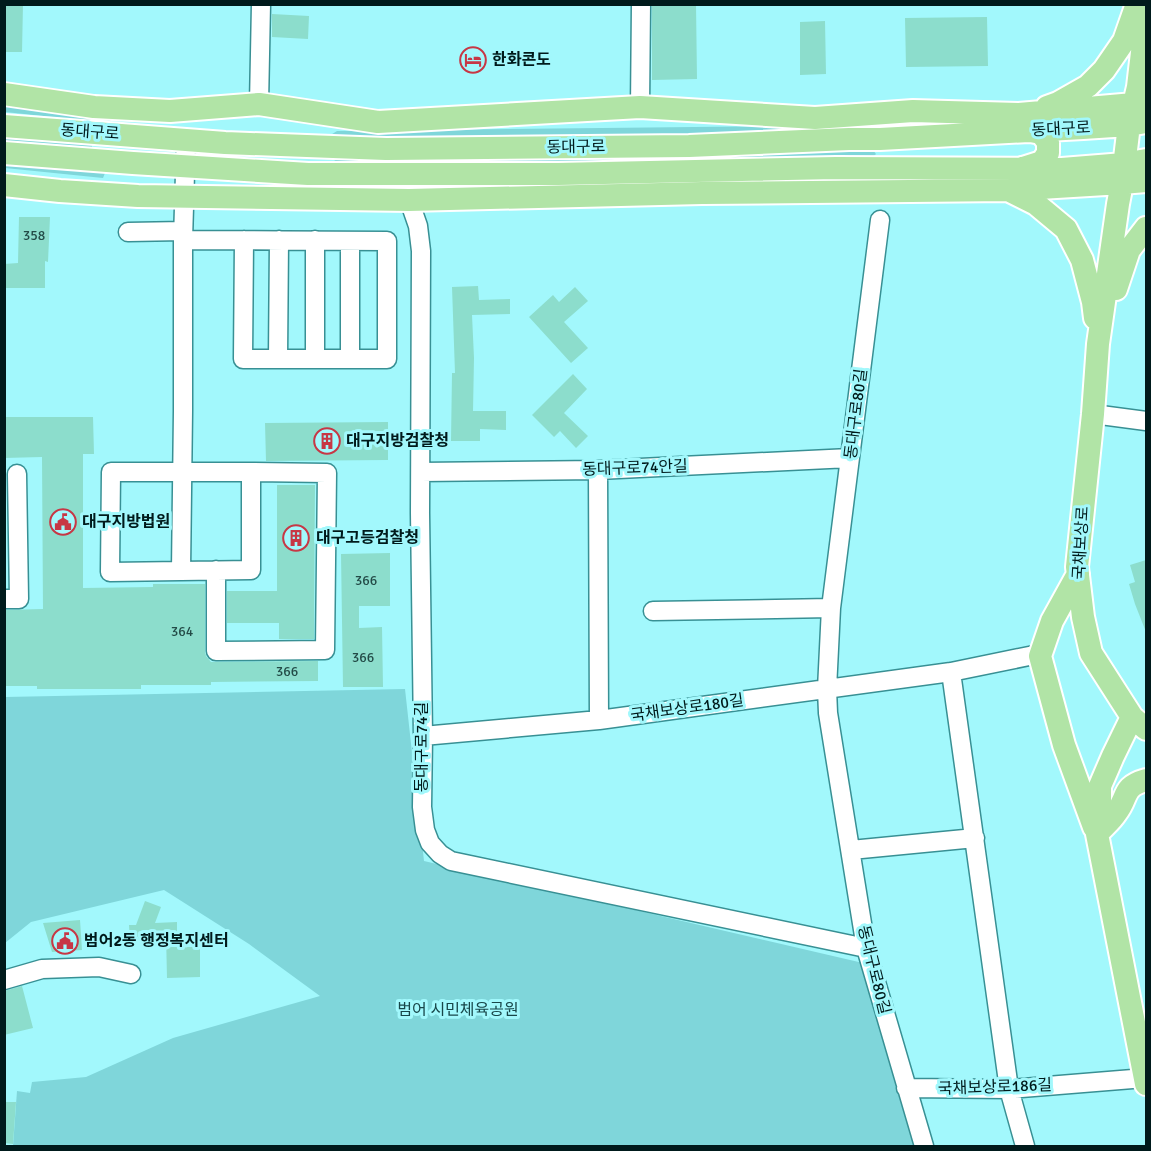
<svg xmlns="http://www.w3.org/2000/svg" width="1151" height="1151" font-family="Signika,'Noto Sans KR',sans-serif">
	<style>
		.green { fill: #7fd6da }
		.building { fill: #8cddcc }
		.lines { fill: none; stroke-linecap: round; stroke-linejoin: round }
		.minor-casing { stroke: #389094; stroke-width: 21 }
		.major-casing { stroke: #fff; stroke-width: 26 }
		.minor { stroke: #fff; stroke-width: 18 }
		.major { stroke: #b1e4a6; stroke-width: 22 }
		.labels { text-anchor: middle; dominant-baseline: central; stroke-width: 6; stroke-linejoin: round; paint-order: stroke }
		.number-label { font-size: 14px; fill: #234b47 }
		.poi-label { font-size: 16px; font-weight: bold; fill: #001a1b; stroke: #a2f8fc; text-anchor: start }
		.street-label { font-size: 16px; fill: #001a1b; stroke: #a2f8fc }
		.park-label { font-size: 16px; fill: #184649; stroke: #a2f8fc }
	</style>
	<rect width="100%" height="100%" fill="#a2f8fc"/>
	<path class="green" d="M4,103L112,118L110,123L5,112Z
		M867,125L871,130L866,134L336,142L329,136L337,131Z
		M4,135L92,143V149L5,145Z
		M873,150L876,154L872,158L342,166L334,161L342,156Z
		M4,158L103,168L105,173L103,178L5,168Z
		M405,689L424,861L863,963L918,1146H13L17,1091L30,1093L32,1082L86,1077L173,1038L320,996L249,944L164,890L31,922L5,943V697Z"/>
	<path class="building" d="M4,4H23L22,52H4Z
		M652,4H696L697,79L652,80Z
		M272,14L309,16L308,39L272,37Z
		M987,17L988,66L906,67L905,18Z
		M825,21L826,74L800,75V22Z
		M19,217H50L48,262L45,261V288H4V264L18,263Z
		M478,286L479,300L510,299V314L472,315L474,358L473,411H506V430L480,429V441H451L452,373H455L452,287Z
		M575,287L588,301L564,322L588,348L571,363L529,317L553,295L559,302Z
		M573,374L587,389L564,413L588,436L576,448L560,431L554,437L532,415Z
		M4,417H93L94,454H83V588L153,587V584H205V651L206,656L211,662L318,661V681L211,682V685H141V689H37V686H4V610L43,609L42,457L4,458Z
		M388,422V460L266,461L265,423Z
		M277,485H315L314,639H279V623H227V591H277Z
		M390,553V606H359V628L382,627L383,687H343L341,554Z
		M1146,560V632L1135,604L1129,584L1135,582L1130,565Z
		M145,901L161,907L155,923L177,922V947H200V977L167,978L166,934L145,935L146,940L130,941L129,925H136Z
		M80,920L82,950L52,952L43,923Z
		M22,986L33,1028L4,1035V991Z
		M4,1102H16L13,1144L4,1143Z"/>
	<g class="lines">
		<g class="minor-casing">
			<path id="minor" d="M259,104L261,4
				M640,107L641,4
				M409,200L418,226L421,251L420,513L423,736L422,807L425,830L430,843L440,854L451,861L866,948
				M880,220L831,608L827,689L828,713L866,948L924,1146
				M128,232L183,231
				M183,240C251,240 319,241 387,241V359H243L244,240
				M278,359L279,240
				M315,359V240
				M350,359V241
				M1093,414L1146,421
				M598,470L599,720
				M421,472L598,470L850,458
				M216,570V651L325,650L327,473L251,472
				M181,571L251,570V472H111L110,572L181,571L183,411V240L186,140
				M4,599H19L17,474
				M653,611L831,608
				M951,672L1009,1089L1025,1146
				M423,736L599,720L951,672L1034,655L1040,656
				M851,850L975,838
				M4,980L42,969L99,967L131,974
				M906,1088L1009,1089L1145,1078"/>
		</g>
		<g class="major-casing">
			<path id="major" d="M1146,18L1138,87L1129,125L1122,183L1118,204L1098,344L1093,414L1077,567L1083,617L1091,653L1132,717L1146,729
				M4,94L94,107L170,111L259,104L378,122L640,107L815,118L913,111L1019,114L1134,104L1146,101
				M1047,107L1058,103L1088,86L1104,70L1124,41L1137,4
				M4,126L225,143L386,149L689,146L849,139H880L1083,128L1129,125L1146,122
				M4,153L133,163L308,174H558L836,168L1062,169L1124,164L1146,160
				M1023,168L1042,162L1048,153V142L1041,133L1030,131
				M4,185L60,191L138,196L409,200L702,193L1009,190L1122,183L1146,181
				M1010,191L1036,204L1066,229L1082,260L1093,302L1095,318
				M1116,289L1129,250L1146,228
				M1078,574L1052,621L1040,656L1064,745L1094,827
				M1132,717L1113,756L1100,786V816L1097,834L1146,1084
				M1097,834C1103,827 1111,821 1116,813C1129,797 1121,787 1146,780"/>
		</g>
		<use href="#minor" class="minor"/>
		<use href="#major" class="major"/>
	</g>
	<defs>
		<g id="hotel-ring" transform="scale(1.35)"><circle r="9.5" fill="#a2f8fc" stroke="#c73745" stroke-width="1.5"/><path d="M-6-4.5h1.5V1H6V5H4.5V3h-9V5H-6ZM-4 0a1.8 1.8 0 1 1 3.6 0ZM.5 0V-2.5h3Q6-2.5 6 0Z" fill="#c73745"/></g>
		<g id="building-ring" transform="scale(1.35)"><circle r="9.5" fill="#a2f8fc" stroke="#c73745" stroke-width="1.5"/><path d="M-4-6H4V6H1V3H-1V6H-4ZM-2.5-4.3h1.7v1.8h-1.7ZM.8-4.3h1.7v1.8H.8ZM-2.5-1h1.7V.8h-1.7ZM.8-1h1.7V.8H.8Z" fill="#c73745"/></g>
		<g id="civic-ring" transform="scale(1.35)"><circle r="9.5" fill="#a2f8fc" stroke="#c73745" stroke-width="1.5"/><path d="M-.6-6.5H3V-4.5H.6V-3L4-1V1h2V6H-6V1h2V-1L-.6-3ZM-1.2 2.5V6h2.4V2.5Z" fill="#c73745"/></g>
	</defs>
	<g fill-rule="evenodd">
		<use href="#hotel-ring" x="473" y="60"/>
		<use href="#building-ring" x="327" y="441"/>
		<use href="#civic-ring" x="63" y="522"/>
		<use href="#building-ring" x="296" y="538"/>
		<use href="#civic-ring" x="65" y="941"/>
	</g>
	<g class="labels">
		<g class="number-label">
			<text x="34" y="235">358</text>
			<text x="366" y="580">366</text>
			<text x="182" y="631">364</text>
			<text x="363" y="657">366</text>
			<text x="287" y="671">366</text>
		</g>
		<g class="poi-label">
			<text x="492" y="60">한화콘도</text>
			<text x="346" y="441">대구지방검찰청</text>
			<text x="82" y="522">대구지방법원</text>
			<text x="316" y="538">대구고등검찰청</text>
			<text x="84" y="941">범어2동 행정복지센터</text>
		</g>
		<g class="street-label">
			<text transform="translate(1061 129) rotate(-3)">동대구로</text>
			<text transform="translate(90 132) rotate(4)">동대구로</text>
			<text transform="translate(576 147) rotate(-1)">동대구로</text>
			<text transform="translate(856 414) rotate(-83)">동대구로80길</text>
			<text transform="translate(635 468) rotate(-2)">동대구로74안길</text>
			<text transform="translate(1081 543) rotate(-87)">국채보상로</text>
			<text transform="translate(687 708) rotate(-8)">국채보상로180길</text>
			<text transform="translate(422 747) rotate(-90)">동대구로74길</text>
			<text transform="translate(874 970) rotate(76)">동대구로80길</text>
			<text transform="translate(995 1087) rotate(-2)">국채보상로186길</text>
		</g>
		<g class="park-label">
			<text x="458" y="1010">범어 시민체육공원</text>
		</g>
	</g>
	<rect width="1151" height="1151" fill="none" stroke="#001a1b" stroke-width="12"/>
</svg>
